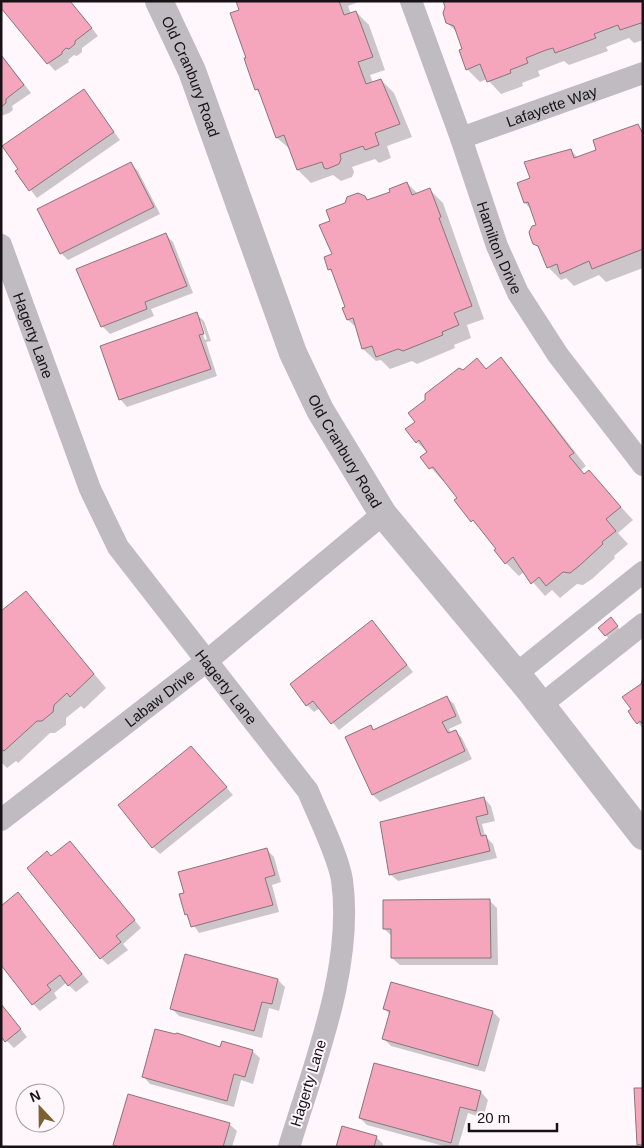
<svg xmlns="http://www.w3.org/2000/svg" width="644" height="1148" font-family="Helvetica,sans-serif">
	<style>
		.shadow { fill: #0003; fill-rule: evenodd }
		.building { fill: #f5a5bc; stroke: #89757a }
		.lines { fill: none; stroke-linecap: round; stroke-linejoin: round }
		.minor { stroke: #c0bac1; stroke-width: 22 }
		.tertiary { stroke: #c0bac1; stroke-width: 28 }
		.labels { text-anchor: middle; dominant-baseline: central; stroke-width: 4; stroke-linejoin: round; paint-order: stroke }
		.street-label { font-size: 15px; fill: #181216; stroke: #fff7fc }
	</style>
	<rect width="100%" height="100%" fill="#fff7fc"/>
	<path class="shadow" d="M70,1L98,36L82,48V52L77,56L74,55L68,60L69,62L55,71L48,63Z
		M237,1H361L348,6L351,14L356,12L369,25L385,70L370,75L373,83L381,80L394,93L412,137L387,146L391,158L379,163L375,159L352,167L354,172L352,177L341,181L333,175L311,183L298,170L291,150L277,138L261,95L256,89L248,59L241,10Z
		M643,1V40L634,43L629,38L606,47L608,51L569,65L564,61L538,71L540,76L522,83L523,86L501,94L487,79L480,82L467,69L464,49L458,33L447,23Z
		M1,54L31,93L12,106L13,110L9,113L1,116Z
		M84,91L120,140L37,198L16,171Z
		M637,126L643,131V268L606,282L599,275L574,286L566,278L561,280L548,267L541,250L534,243L537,226L531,209L525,203L532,179L571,150L578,158L598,151Z
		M131,164L138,171L160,214L68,260L61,253Z
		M407,183L418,194L430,190L443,203L484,319L467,325L471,338L454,345L455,348L417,364L412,361L390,369L381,360L376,361L363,349L358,329L348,320L344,308L346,307L334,274L329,269L333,254L331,222L365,197L368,201L391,192Z
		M166,235L173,242L193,293L151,309L154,316L110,334L102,326Z
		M196,314L204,321L211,341L206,342L217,376L127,407L120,399ZM198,321H201L207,339L205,340Z
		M500,359L513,372L586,466L581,470L585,475L589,472L633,520L618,533L628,544L614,556L615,558L592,579L583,585L577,584L560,598L552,590L545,596L524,572L519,576L506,563L498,549L456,500L459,498L445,480L443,481L422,458L428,453L417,442V422L463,371L477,360L487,370Z
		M26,593L106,688L84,709L81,706L66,718V725L55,733H50L18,763L16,761L7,768L1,762V613Z
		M372,621L413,672L339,730L320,708L314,712L307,705Z
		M614,622L620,630L609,639L600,628Z
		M643,679V728L638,723L633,709Z
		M446,697L454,704L462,723L449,729L451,733L455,731L462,738L472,759L380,802L373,795L347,738L371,727L375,731Z
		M209,767L233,795L160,854L153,847Z
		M484,798L491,806L495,821L482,824L485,836L493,844L497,858L398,881L390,874Z
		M70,842L141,928L123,944L128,950L108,965L101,958L52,858Z
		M267,850L274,857L281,882L272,885L279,912L199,933L186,914L185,894Z
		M18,894L89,982L76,992L66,983L54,993L57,998L40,1011L33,1004Z
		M490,901L497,908L498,965H400L392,958V936L384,929Z
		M278,980L285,987L279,1011L269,1008L262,1038L179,1016L171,1008Z
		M1,1004L27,1037L14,1048L5,1039L1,1042Z
		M384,1008L493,1012L500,1019L485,1072L391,1046L384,1039L390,1015Z
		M221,1048L252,1051L260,1058L253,1084L241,1080L234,1107L150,1084L143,1076Z
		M375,1064L481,1092L488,1100L483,1118L468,1113L458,1147H447L367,1125L360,1118Z
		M229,1124L237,1131L232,1147H117L115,1145Z
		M376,1137L383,1144V1147H337Z"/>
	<path class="building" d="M1,1H70L92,28L75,41V44L69,49L66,48L62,52V54L47,64L1,8Z
		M236,1H339L344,15L356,11L373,57L358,62L366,84L381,79L400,124L375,133L379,145L365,150L363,146L340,154L341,159L339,164L327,169L324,168L322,162L297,170L284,135L276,138L258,89L255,90L248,70L244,58H246L230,13L239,10Z
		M443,1H643V26L641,23L620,30L618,25L594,34L596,38L555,53L553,48L546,50L526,58L528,63L510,70L511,73L487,82L480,64L466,70L459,50L462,49L454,26L446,23L443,13L445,7Z
		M1,55L24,85L6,99V103L1,107Z
		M84,89L114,132L29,191L15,171L18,169L2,146Z
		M638,124L643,134V249L592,269L589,261L560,274L557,264L547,268L538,246L533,244L530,236L529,232L532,226L536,225L528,202L524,203L517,183L530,178L524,162L571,149L574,158L596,150L593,140Z
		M131,162L154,207L60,254L37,209Z
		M407,182L412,195L430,188L441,217L439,218L472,306L454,313L459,325L442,332L443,335L403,351L398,349L376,357L372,346L362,349L353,318L347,320L342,308L345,307L331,269L328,270L324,257L332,254L319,225L330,221L326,210L345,203L347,197L358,193L365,196L367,200L390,192L389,189Z
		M166,233L187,286L145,302L147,309L101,327L76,269Z
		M197,312L204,334L199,335L211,369L119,400L100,346Z
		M501,357L574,453L569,456L584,474L589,470L621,507L606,519L616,531L602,542L603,544L579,566L570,573L563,572L546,586L539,577L531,584L513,557L505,564L494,550L496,549L473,520L471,522L454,500L457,498L433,467L429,469L420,457L427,452L419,440L416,443L405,429L415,422L408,413L425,400V394L459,368L463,370L477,358L486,369Z
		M26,591L94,674L70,697L67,693L54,705L53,712L42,721H37L4,751L1,749V611Z
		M611,617L618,626L605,636L598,628Z
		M372,620L407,665L331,724L313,701L306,706L290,684Z
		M643,677V725L640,721L637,724L633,719L628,711L631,709L622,697L641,684Z
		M447,696L456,716L442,722L448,733L456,730L465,751L372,795L345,737L371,725L373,730Z
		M191,746L227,787L152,848L118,805Z
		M484,797L488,814L476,817L481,836L486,835L490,851L389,875L380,822Z
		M70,841L135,920L116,936L121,942L100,959L27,868L47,851L51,856Z
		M267,848L275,875L265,878L273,905L191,927L187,914L185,915L179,894L184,893L178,872Z
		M18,892L82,974L68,986L60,975L47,985L51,990L32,1005L1,965V906Z
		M490,899L491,958H391V929H383V900Z
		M185,954L278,979L272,1004L262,1002L254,1031L170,1009Z
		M391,982L493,1011L478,1066L382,1039L390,1011L383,1009Z
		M1,1004L21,1029L5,1042L1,1036Z
		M155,1029L175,1034L177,1033L220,1047L222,1041L253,1050L245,1077L234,1074L227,1101L142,1077Z
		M374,1063L481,1091L476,1111L460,1107L451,1143L359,1118Z
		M634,1088H643V1144L637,1145Z
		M128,1094L230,1123L223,1147H120L113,1145Z
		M342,1126L377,1136L374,1147H336Z"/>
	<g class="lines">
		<g class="minor">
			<path id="s1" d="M411,1L461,138L497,246L518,293L558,355L643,465"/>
			<path id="s2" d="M461,138L643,73"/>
			<path id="s3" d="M1,245L90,489L118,547L308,791C318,816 338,855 342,880C354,967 314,1064 289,1147"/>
			<path d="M516,674L643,572"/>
			<path d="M541,705L643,624"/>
			<path id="s4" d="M1,820L208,660L383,514"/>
		</g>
		<path class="tertiary" id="s5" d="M159,1L192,71L293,353L320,410L383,514L528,688L643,836"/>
	</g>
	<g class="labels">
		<g class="street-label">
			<text stroke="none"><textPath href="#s5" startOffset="82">Old Cranbury Road</textPath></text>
			<text stroke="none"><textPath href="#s2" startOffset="96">Lafayette Way</textPath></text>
			<text stroke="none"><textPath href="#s1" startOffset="262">Hamilton Drive</textPath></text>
			<text stroke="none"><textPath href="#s3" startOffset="96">Hagerty Lane</textPath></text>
			<text stroke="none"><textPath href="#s5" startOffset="488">Old Cranbury Road</textPath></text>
			<text stroke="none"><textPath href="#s3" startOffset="501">Hagerty Lane</textPath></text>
			<text stroke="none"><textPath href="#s4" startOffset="200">Labaw Drive</textPath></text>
			<text transform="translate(308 1083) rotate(-73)">Hagerty Lane</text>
		</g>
	</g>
	<rect width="644" height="1148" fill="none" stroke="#181216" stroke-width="5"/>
	<g transform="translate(40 1108) rotate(338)"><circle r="24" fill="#fff7fc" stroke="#a39ba0"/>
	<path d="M0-4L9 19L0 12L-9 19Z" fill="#7b6233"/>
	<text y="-8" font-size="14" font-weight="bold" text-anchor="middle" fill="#181216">N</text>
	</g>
	<path d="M469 1123v8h88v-8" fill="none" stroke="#181216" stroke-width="2.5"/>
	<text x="477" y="1123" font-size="15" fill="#181216" stroke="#fff7fc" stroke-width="4" paint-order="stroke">20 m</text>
</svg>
